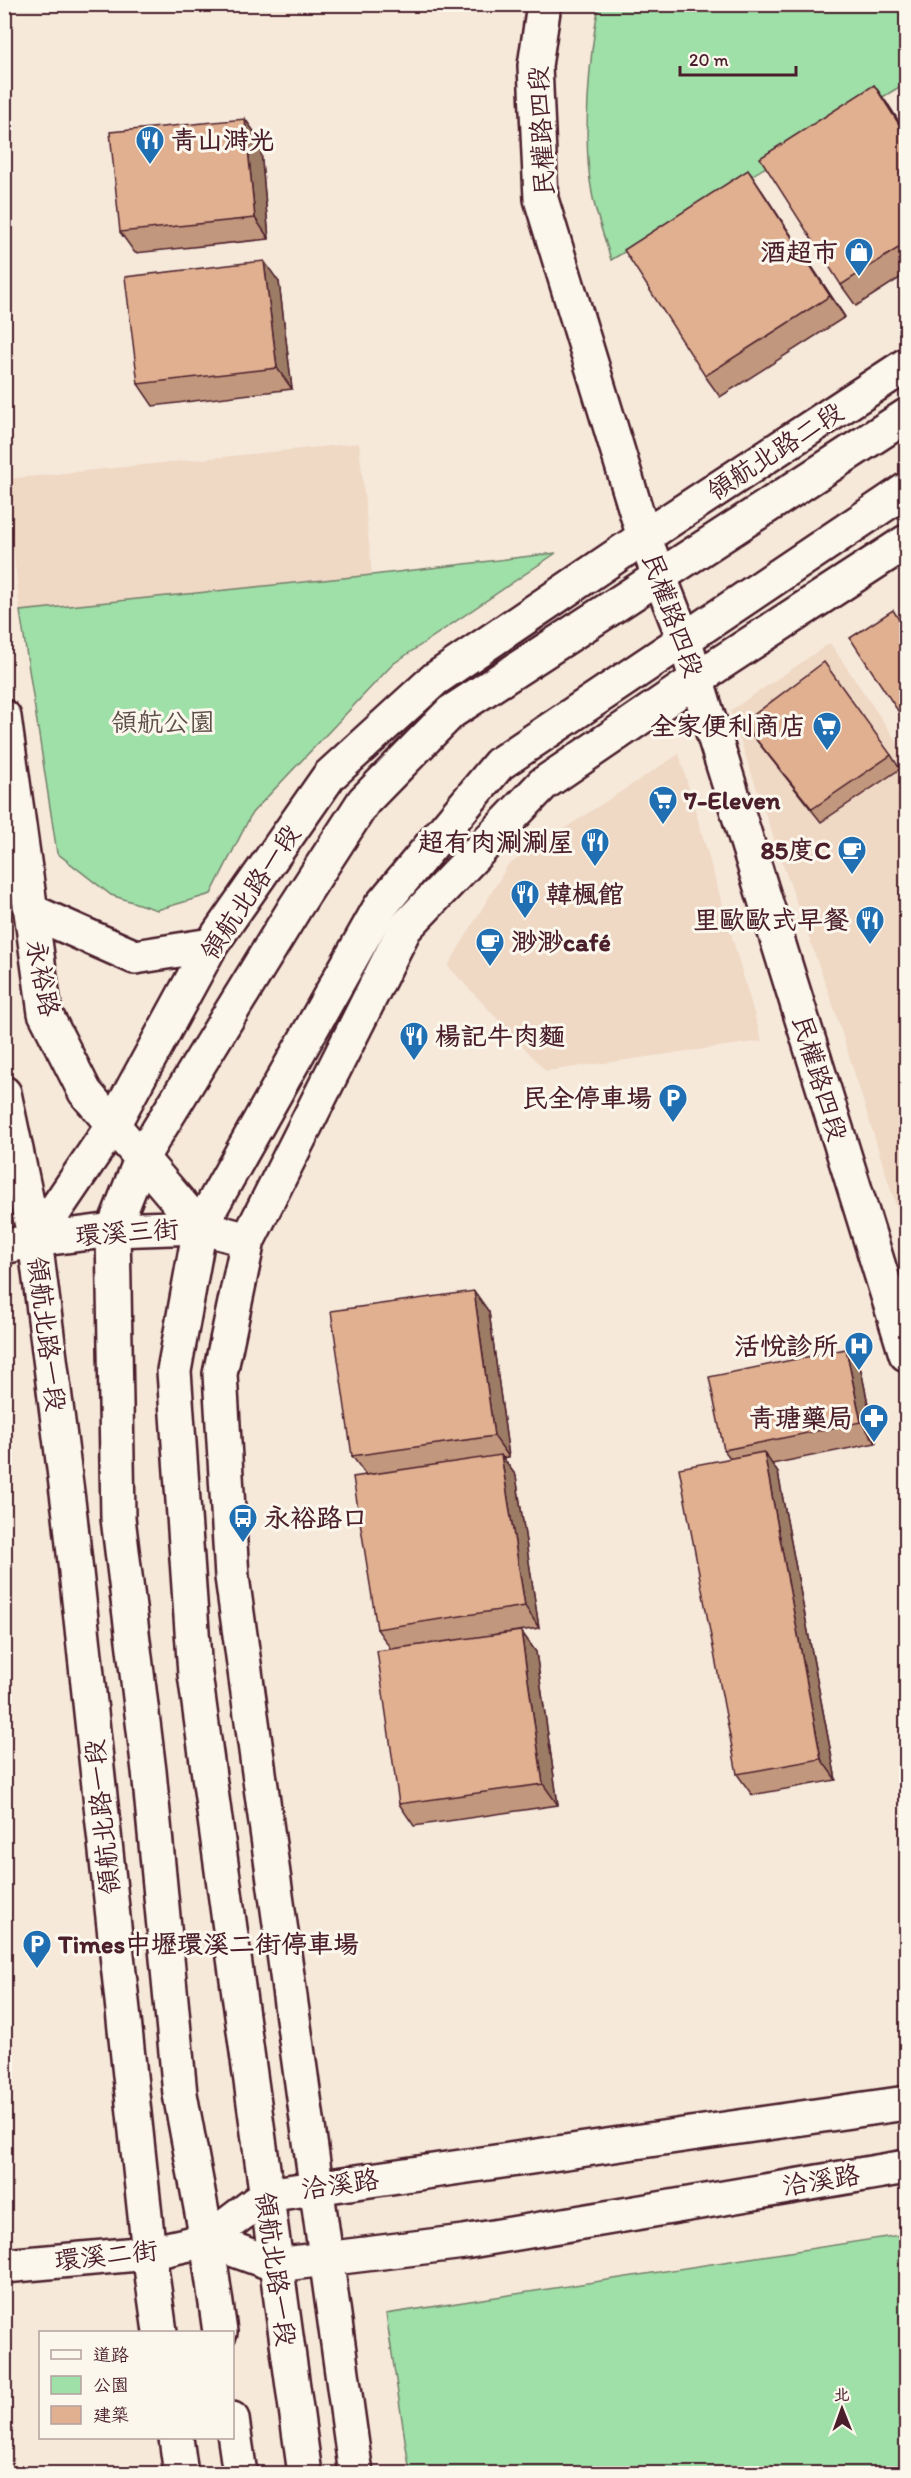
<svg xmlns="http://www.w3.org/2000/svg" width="911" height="2478" font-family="Itim,'LXGW WenKai TC',sans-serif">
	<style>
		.built { fill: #efd8c4 }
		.green { fill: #9fdfa8; stroke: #747f6a; stroke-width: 1.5 }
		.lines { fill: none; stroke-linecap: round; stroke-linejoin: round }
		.minor-casing { stroke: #4a1f2b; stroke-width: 38 }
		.major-casing { stroke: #4a1f2b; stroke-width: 38 }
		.minor { stroke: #fbf7ec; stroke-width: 33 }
		.major { stroke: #fbf7ec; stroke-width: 33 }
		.wall { fill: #c1977d; stroke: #4a1f2b; stroke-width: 1.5 }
		.shaded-wall { fill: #9d7b66; stroke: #4a1f2b; stroke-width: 1.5 }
		.building { fill: #e0b091; stroke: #4a1f2b; stroke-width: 1.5 }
		.labels { text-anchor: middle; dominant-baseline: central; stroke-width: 6; stroke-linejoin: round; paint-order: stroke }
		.street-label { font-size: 26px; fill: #4a1f2b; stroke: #fbf7ec }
		.poi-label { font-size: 26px; font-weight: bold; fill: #4a1f2b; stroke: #fbf7ec; text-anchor: end }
		.park-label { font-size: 26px; fill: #5f4f4a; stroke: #fbf7ec }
	</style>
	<rect width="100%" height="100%" fill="#f6e9da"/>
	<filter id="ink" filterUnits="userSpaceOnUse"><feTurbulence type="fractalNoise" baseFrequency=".0167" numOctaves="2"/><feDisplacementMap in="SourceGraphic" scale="12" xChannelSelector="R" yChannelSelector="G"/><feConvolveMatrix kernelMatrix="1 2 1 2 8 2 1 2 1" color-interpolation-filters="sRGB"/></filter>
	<g filter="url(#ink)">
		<path class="built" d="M359,443L372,575L20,611L6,479Z
			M830,643L906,755V1238L835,1011L781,859L730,711Z
			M679,754L762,1041L546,1071L448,966L508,865Z"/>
		<path class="green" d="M599,4L906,5V83L611,260C605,238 596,216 592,193C582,141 589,57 599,4Z
			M556,553L393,664L252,813L211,894L157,910L111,895L57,853L20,611L372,575Z
			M906,2234V2473H410L386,2314Z"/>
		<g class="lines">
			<g class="minor-casing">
				<path id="minor" d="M544,4L535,66L541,199L644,537L684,639L906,1354
					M4,717L45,1013L85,1092L200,1227
					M31,911L135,957L211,945
					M4,1093L35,1240
					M4,1247L35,1240L113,1230L200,1227L248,1240
					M207,2240L276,2265L464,2242L906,2167
					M4,2266L149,2253L207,2240L266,2195L906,2103
					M160,2332L149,2253L70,1516L35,1240L113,1125L211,945L329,776L435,679L644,537L906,365
					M176,2438L181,2474
					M356,2474L232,1577L220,1374L248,1240L405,928L543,784L716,666L906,542"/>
			</g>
			<g class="major-casing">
				<path id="major" d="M220,2332L207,2240L180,2094L149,1771L118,1518L113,1230L142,1157L296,906L364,801L451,712L906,416
					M232,2419L240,2474
					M305,2474L195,1674L174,1371L200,1227L380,907L499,764L906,490"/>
			</g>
			<use href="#minor" class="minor"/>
			<use href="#major" class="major"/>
		</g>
		<path class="wall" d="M889,106L906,133V274L856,306L841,285Z
			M245,119L260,140L269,239L135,253L120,232Z
			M762,191L845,317L720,397L705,376Z
			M279,282L292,389L153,406L138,384Z
			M743,723L891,755L900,769L821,822L753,736Z
			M474,1291L489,1312L509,1457L503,1458L516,1476L539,1628L491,1635L521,1631L536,1652L558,1805L414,1826L399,1804L391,1649L377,1629L366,1475L352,1456Z
			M861,1370L876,1443L772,1464L778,1473L836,1780L752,1795L737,1774L730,1458L724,1450Z"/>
		<path class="shaded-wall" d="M874,85L889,106L906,133V135Z
			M245,119L260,140L269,239L255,218Z
			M748,170L762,191L845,317L830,296Z
			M264,261L279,282L292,389L277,368Z
			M474,1291L489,1312L509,1457L494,1436Z
			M846,1349L861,1370L876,1443L861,1422Z
			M764,1452L778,1473L836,1780L821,1759Z
			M501,1455L516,1476L539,1628L525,1606Z
			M521,1631L536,1652L558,1805L543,1784Z"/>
		<path class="building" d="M874,85L906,135V243L841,285L760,158Z
			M245,119L255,218L120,232L110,132Z
			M748,170L830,296L705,376L624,250Z
			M264,261L277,368L138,384L125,277Z
			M893,610L906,631V723L850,638Z
			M824,662L891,755L812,809L743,723Z
			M474,1291L494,1436L352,1456L331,1311Z
			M846,1349L861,1422L724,1450L709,1377Z
			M764,1452L821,1759L737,1774L679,1468Z
			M501,1455L525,1606L377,1629L353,1477Z
			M521,1631L543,1784L399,1804L377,1651Z"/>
	</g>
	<defs>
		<g id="restaurant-pin" transform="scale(1.5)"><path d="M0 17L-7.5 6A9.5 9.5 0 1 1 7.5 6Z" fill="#1f6fb2" stroke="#fbf7ec"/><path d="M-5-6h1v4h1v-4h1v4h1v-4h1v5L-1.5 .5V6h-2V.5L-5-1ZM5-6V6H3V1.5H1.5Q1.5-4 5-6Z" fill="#fff"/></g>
		<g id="shop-pin" transform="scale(1.5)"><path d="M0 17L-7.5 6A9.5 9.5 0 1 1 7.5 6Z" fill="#1f6fb2" stroke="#fbf7ec"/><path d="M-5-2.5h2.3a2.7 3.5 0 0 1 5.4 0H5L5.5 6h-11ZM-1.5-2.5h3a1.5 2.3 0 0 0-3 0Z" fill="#fff"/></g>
		<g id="supermarket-pin" transform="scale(1.5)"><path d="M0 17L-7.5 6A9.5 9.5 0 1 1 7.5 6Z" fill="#1f6fb2" stroke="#fbf7ec"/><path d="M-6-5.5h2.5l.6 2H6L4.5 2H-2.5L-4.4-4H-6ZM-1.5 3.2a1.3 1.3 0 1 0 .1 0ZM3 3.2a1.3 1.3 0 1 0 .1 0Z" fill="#fff"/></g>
		<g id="cafe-pin" transform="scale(1.5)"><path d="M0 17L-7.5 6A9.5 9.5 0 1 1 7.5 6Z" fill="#1f6fb2" stroke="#fbf7ec"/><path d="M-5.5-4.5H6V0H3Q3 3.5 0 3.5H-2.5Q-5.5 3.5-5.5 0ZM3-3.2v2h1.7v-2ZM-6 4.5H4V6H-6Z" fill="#fff"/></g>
		<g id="parking-pin" transform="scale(1.5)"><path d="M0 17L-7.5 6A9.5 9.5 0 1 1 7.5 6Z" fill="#1f6fb2" stroke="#fbf7ec"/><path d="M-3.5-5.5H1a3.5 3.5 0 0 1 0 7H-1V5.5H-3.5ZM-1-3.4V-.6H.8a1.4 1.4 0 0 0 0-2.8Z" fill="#fff"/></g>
		<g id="hospital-pin" transform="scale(1.5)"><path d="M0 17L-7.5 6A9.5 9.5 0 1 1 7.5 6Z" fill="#1f6fb2" stroke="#fbf7ec"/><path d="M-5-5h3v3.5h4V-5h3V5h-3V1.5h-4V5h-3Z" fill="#fff"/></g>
		<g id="pharmacy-pin" transform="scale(1.5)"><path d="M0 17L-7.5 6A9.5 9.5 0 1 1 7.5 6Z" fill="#1f6fb2" stroke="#fbf7ec"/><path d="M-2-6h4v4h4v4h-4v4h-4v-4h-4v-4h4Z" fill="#fff"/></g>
		<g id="bus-pin" transform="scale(1.5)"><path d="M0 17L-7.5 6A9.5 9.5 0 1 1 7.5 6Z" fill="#1f6fb2" stroke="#fbf7ec"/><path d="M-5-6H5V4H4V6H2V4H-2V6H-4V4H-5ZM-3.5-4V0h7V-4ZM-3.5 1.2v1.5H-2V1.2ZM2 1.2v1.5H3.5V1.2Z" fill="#fff"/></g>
	</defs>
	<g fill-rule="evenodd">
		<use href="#restaurant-pin" x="150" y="140"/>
		<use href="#shop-pin" x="859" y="252"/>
		<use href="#supermarket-pin" x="827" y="726"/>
		<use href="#supermarket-pin" x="663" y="800"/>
		<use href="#restaurant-pin" x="595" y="842"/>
		<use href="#cafe-pin" x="852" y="850"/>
		<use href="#restaurant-pin" x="525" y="894"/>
		<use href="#restaurant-pin" x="870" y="920"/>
		<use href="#cafe-pin" x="490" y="942"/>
		<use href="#restaurant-pin" x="414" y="1036"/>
		<use href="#parking-pin" x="673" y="1098"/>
		<use href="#hospital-pin" x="859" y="1346"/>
		<use href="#pharmacy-pin" x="874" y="1418"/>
		<use href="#bus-pin" x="243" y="1518"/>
		<use href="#parking-pin" x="37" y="1944"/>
	</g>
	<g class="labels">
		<g class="street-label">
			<text transform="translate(541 131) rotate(-93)">民權路四段</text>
			<text transform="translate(775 451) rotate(-33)">領航北路二段</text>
			<text transform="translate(673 615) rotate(70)">民權路四段</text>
			<text transform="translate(250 892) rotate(-56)">領航北路一段</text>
			<text transform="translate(43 978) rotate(79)">永裕路</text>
			<text transform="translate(820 1078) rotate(73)">民權路四段</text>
			<text transform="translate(127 1232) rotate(-4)">環溪三街</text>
			<text transform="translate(47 1334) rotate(83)">領航北路一段</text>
			<text transform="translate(102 1817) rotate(-96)">領航北路一段</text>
			<text transform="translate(821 2180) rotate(-9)">洽溪路</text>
			<text transform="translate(340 2184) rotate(-8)">洽溪路</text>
			<text transform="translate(106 2255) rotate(-6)">環溪二街</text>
			<text transform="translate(276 2269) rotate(82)">領航北路一段</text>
		</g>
		<g class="poi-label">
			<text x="171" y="140" text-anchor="start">青山溡光</text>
			<text x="838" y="252">酒超市</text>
			<text x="806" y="726">全家便利商店</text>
			<text x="684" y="800" text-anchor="start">7-Eleven</text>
			<text x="574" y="842">超有肉涮涮屋</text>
			<text x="831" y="850">85度C</text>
			<text x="546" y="894" text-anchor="start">韓楓館</text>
			<text x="849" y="920">里歐歐式早餐</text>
			<text x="511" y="942" text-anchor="start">渺渺café</text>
			<text x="435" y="1036" text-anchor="start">楊記牛肉麵</text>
			<text x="652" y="1098">民全停車場</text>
			<text x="838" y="1346">活悅診所</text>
			<text x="853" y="1418">青瑭藥局</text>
			<text x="264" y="1518" text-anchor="start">永裕路口</text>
			<text x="58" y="1944" text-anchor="start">Times中壢環溪二街停車場</text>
		</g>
		<g class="park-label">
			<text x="163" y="722">領航公園</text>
		</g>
	</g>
	<rect width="911" height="2478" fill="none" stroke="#fbf7ec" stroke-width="24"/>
	<rect x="12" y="12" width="887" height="2454" fill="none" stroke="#4a1f2b" stroke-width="2" filter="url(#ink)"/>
	<rect x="39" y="2331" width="195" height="108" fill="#fbf7ec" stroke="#b4a19f" stroke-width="1.5"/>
	<rect x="51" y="2350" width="30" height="9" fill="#fbf7ec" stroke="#b4a19f" stroke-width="1.5"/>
	<text x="93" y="2361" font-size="18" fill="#4a1f2b">道路</text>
	<rect x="51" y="2376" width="30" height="18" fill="#9fdfa8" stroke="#b4a19f" stroke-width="1.5"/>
	<text x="93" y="2391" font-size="18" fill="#4a1f2b">公園</text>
	<rect x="51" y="2406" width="30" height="18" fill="#e0b091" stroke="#b4a19f" stroke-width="1.5"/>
	<text x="93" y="2421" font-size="18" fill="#4a1f2b">建築</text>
	<g transform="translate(842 2409) rotate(359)" stroke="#fbf7ec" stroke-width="4.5" paint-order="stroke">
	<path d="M0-4.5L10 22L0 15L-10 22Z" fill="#4a1f2b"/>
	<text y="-9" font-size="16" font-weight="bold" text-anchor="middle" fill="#4a1f2b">北</text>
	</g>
	<path d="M680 66v9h116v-9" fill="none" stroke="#4a1f2b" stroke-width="3"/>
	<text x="689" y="66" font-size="18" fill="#4a1f2b" stroke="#fbf7ec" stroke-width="4.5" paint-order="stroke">20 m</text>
</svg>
